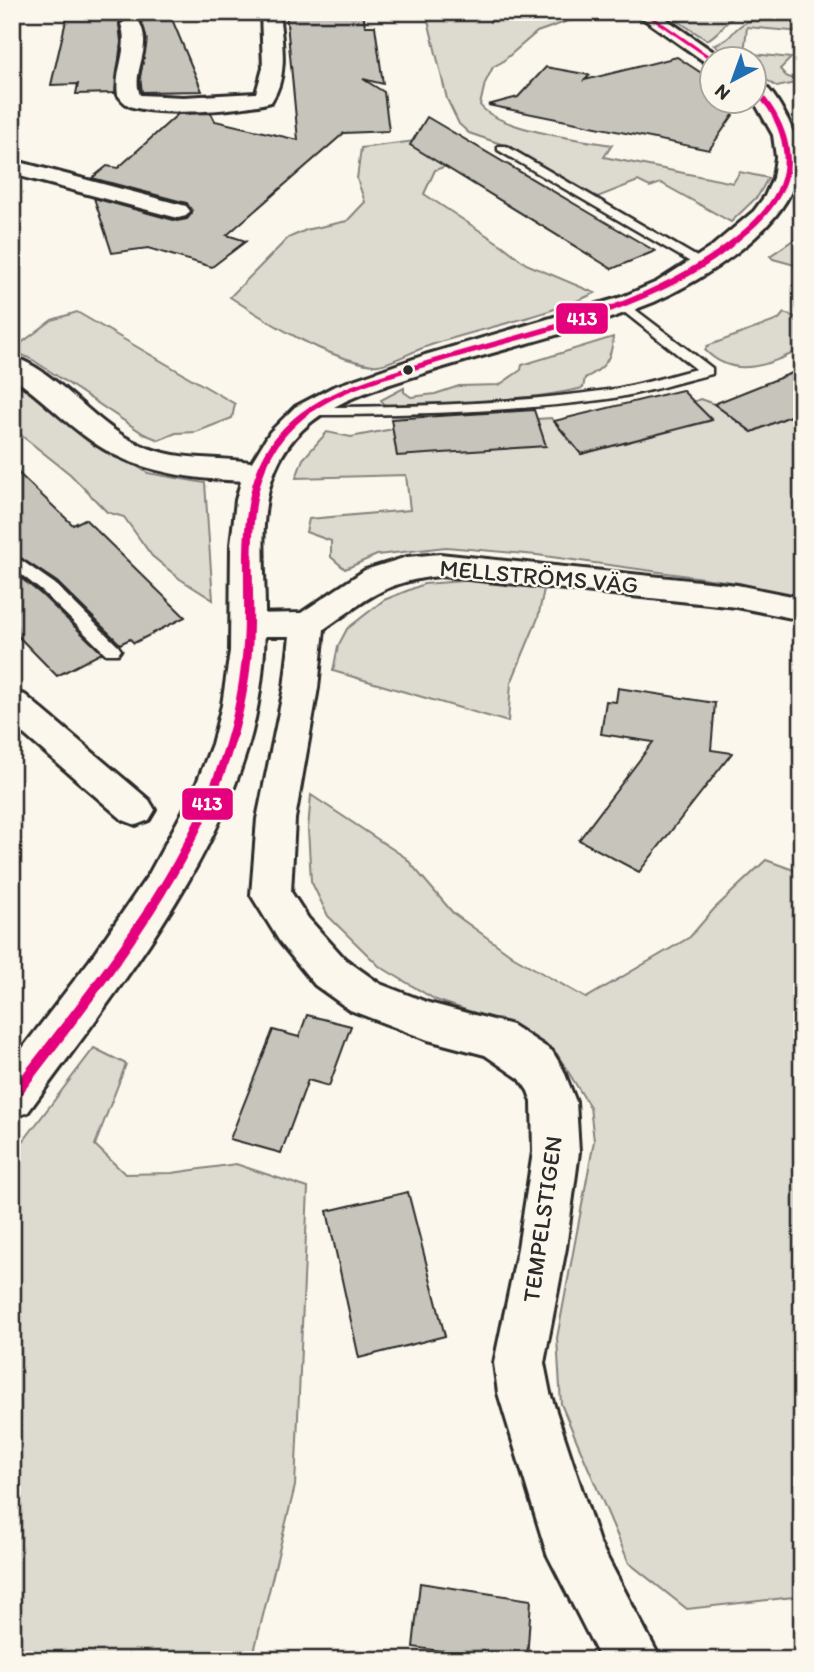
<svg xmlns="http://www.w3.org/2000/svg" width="814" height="1672" font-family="Itim,sans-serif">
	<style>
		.green { fill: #dddad0; stroke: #84827e; stroke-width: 2 }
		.building { fill: #c7c4bc; stroke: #2b2b2b; stroke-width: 2 }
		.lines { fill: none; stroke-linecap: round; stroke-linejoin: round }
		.service-casing { stroke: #2b2b2b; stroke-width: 5 }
		.minor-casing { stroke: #2b2b2b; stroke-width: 6 }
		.tertiary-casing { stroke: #2b2b2b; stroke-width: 6 }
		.service { fill: #fbf7ec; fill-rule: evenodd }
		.minor { fill: #fbf7ec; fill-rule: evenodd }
		.tertiary { fill: #fbf7ec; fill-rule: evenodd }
		.bus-1-casing { stroke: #fbf7ec; stroke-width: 6 }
		.bus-1 { fill: #e5007d; fill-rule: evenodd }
		.bus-dot { fill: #2b2b2b; stroke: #fbf7ec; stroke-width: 2.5 }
		.labels { text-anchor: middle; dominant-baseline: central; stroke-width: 5; stroke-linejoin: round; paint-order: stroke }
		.street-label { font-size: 24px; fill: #2b2b2b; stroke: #fbf7ec }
		.line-badge { stroke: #fbf7ec; stroke-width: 2.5 }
		.badge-label { font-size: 19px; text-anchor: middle; font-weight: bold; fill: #fff }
	</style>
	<rect width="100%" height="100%" fill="#fbf7ec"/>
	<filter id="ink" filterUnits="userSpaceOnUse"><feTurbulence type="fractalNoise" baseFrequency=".0143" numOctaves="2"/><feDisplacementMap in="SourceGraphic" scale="14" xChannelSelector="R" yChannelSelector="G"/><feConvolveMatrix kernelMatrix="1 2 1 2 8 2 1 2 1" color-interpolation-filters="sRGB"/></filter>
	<g filter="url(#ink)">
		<path class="green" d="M426,12H486L490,22L527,12H622L624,14L568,21L537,32L502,62L493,67L485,83L480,105C498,130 582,140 612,145L604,157L733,183L740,172L768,178L758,196L731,222L661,183L650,187L638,181L595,198L504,145L469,133L459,124L447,99Z
			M664,12H681L690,18L715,12L735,13L734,17C723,24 719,34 707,40Z
			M802,16V32L747,27L744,53L791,58L780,69L786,76L800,82L777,87L755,72L754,60L736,59L714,45C735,37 727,36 740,26C757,13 782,16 802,16Z
			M446,137L455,163L435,170L424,194L503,246L526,264L595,293C542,318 483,327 428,346C415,350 385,367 373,365C325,358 271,324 230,297L288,238L306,230L347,221L365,202L357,179L361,148Z
			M799,236H802V267L773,259L770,256Z
			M77,312L235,404L232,418L196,432L176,433L159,440L144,434L33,360L12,350L52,320Z
			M784,313L802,320V349C768,365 734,380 705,350L707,346L778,320Z
			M613,337C612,359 604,369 585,378L583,388C550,396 518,398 484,401C451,404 419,409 385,405L381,400L404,388V392L411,397L435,394L459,386L499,385L521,370L522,365Z
			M12,375L99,443L148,473L205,483L213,600L180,579L152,556L124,517L107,512L70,474L12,428Z
			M700,399L714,404L752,432L802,411V598L739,583L537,555L446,547L377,555L345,569L331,557V541L306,532L309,519L410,510L406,475L296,478L303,459L327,432L351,437L393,429L397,455L545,444L537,419L551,418L581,454L710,421L693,402Z
			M476,580L544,589L538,618L511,683L508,722L333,671L338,646L347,629L384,600L424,584Z
			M311,795L406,858L453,913L514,957L586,998L690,937L714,909L766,860L802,873V1596L687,1609L629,1563L561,1404L557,1338L594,1141L590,1107L557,1054L520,1028L436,1000L379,966L328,916L311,881L308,829Z
			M94,1048L126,1064L95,1145L125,1174L172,1173L236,1164L308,1188L295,1486L252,1660H12V1156Z"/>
		<path class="building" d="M68,12H169L202,91L142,92L140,77L147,40L140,19L132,15L119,23L121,42L115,93L76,94L78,84L51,85Z
			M286,12H363L365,26H375L383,84L363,79L384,92L389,131L344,133L227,235L246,241L212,267L148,248L112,253L94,198L177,221L187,219L192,213L187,203L92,178L107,166L118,168L178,114L211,113L215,121L298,140Z
			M677,57L712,80V102H742L709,150L488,105L518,97L546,67L590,75L585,80Z
			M427,117L590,213L655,251L612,269L410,145Z
			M802,369V411L752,432L714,404Z
			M682,390L712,420L581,454L554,421Z
			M534,410L546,446L397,456L391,419Z
			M12,467L73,525L85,519L185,617L134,643L130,639L120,644L57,582L12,552Z
			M12,571L41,594L102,653L57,676L12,630Z
			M618,688L715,703L711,750L732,753L639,872L579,840L653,742L601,734L606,701L616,702Z
			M307,1015L351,1026L329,1086L308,1080L281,1153L230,1139L273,1030L299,1037Z
			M408,1192L445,1336L359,1358L327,1211Z
			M420,1583L531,1600L527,1660H500L413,1647Z"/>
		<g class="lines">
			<g class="service-casing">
				<path id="service" d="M498,146H506L709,264L703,268L699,267L498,150Z
					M624,301L712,368V374C678,382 643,394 608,399C510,412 409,415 310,415L303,411L310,407C409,407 510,404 608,390C638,386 667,376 696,369L619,308L618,305Z
					M12,554L55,584L118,646L121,650L118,654H106L43,592L12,567Z"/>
			</g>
			<g class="minor-casing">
				<path id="minor" d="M261,12H279C282,42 289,76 271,102C241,110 159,117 130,106C124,103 122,100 118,95C114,70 130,49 121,24L131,18L138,20C155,48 130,71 140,95L183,97L256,93L263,68Z
					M12,160L186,206L190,211L186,216L178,218L12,174Z
					M12,357C52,367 92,421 132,441C181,466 221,453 270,466L274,472L270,478C251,483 230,480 210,479C169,475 127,466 93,442C64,422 41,397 12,377Z
					M440,554L737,585L802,598V620L737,607L440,576C384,581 368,599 324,629L318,688L295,819L291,892L308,918L345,959L380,984L429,1003L512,1025L552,1051L563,1069L576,1102L579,1152L566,1248L544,1363L550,1393L599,1542L661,1660H601L547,1554L498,1393L494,1363L518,1248L533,1152L532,1102L528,1091L520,1079L485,1055L428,1040L350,1010L315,985L280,942L251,895L257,819L284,688L290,636H249L237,633L232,625L237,617L249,614L301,613L365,570L407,557Z
					M12,691L25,695L149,800L155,810L149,820L136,825L123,820L12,724Z"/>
			</g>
			<g class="tertiary-casing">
				<path id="tertiary" d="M634,12H656L725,60H712V65L708,64Z
					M754,80C769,83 781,107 788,120C796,138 801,158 796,178C782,231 701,281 654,302C575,334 490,351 409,378C372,390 331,402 302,430C250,480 266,555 265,619C265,657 261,695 252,732C217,869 110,999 28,1112L12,1118V1062L90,960L149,874L193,793L212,744L222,705L230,651L231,545L236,500L242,478L270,432L295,407L333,387L425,355L622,297L657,282L710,248L754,211L765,196L773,178L776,157L773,135L754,101Z"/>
			</g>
			<use href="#service" class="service"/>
			<use href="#minor" class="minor"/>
			<use href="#tertiary" class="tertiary"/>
			<g class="bus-1-casing">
				<path id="bus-1" d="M641,12H647L716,60H712V61Z
					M754,85C774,104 790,133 790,161C790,192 766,219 743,237C734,245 725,253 715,260C630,318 525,336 428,366C384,379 333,391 298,423C240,474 255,555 253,624C253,655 249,686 242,716C207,864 105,983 16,1102L12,1103V1088C100,973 199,858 233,714C240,682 244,649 244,616C245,546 235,468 294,418C330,388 379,376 423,362C531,329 645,310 735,237C756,220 779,198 783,170C786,148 779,128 768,109C762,101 755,95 754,85Z"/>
			</g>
			<use href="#bus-1" class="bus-1"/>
		</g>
	</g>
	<circle class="bus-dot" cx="408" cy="370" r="6"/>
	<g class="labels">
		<g class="street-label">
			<text transform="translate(539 576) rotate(5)">MELLSTRÖMS VÄG</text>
			<text transform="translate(542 1219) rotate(-82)">TEMPELSTIGEN</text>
		</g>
	</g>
	<g class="line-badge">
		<rect x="555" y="302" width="54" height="33" rx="7" fill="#e5007d"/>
		<rect x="181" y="787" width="53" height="34" rx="7" fill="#e5007d"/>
	</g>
	<g class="badge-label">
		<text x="582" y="325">413</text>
		<text x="207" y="810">413</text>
	</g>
	<rect width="814" height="1672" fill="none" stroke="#fbf7ec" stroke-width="42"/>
	<rect x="21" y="21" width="772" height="1630" fill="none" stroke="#2b2b2b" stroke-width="2.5" filter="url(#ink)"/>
	<g transform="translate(733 80) rotate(221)"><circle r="33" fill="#fbf7ec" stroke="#a8a59f" stroke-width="2"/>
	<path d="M0-5L12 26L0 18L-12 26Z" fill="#1f6fb2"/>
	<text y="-10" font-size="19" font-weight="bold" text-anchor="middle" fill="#2b2b2b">N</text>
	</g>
</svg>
